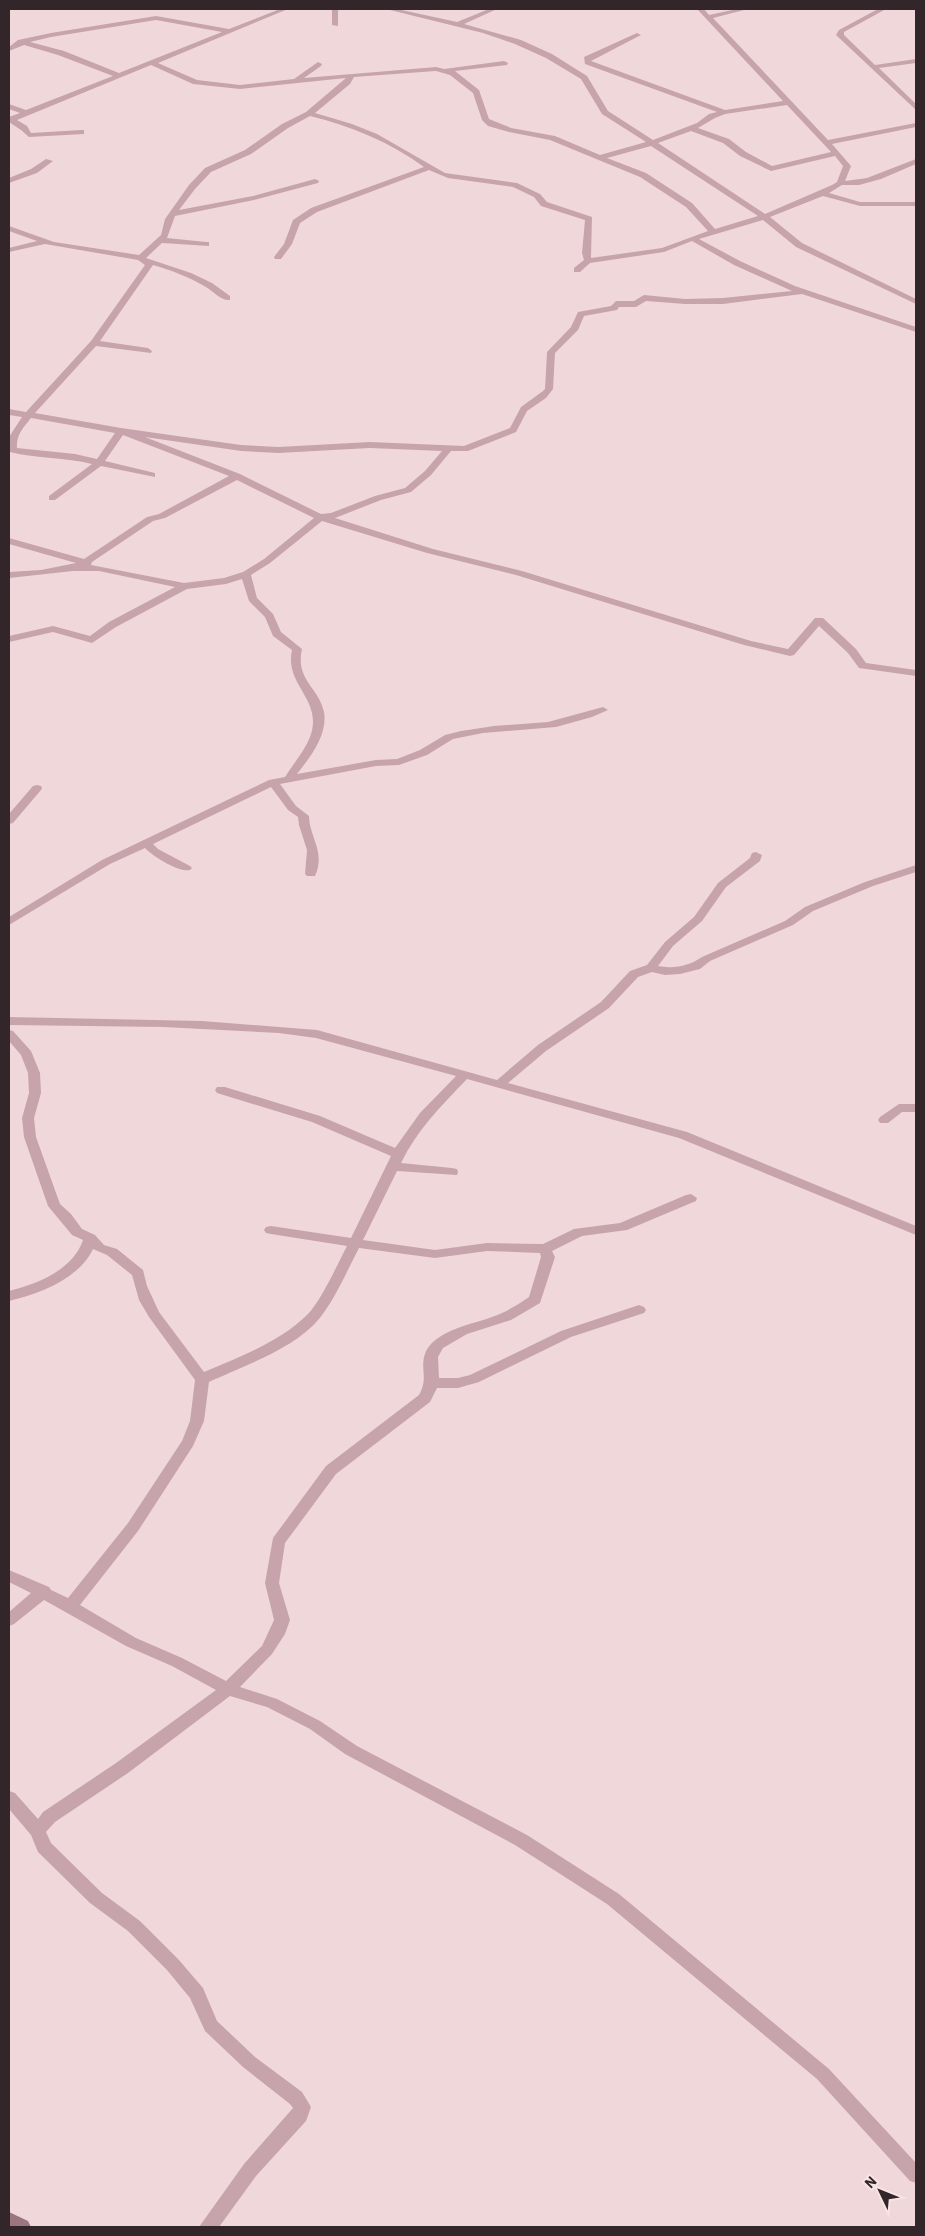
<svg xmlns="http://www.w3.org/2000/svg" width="925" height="2236" font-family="'IBM Plex Sans',sans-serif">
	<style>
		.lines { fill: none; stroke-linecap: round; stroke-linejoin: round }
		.street { fill: #c7a4ab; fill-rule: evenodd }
		.secondary { fill: #9b7680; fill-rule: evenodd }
	</style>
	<rect width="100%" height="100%" fill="#f0d8da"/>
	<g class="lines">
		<path class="street" d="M280,9H288L158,63L197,80L240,85L294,79L318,62L322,64L321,66L304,78L436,67L444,69L504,61L508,63L507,65L455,71L479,90L489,119L511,128L555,136L600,155L646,142L602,114L581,79L546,58L515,44L483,33L386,9H397L457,22L489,9H497L464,24L521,40L552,54L587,76L608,111L653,140L697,123L709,114L717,112L585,64L584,57L637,33L641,35L639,36L591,61L725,110L783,101L697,9H704L709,15L737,9H748L713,18L828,140L916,123V127L832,144L851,166L845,181L867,178L916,159V164L881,179L859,185H842L829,193L860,202H916V206H860L823,196L770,217L802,243L916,299V304L796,247L763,220L699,239L740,261L795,286L916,327V332L802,294L723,304H685L646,301L636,307H619L617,310L584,316L578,330L555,353L553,389L546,398L527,411L516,432L468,451H451L431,475L411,492L381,500L335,518L433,549L522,571L751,641L788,649L815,618H823L856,649L866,663L916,670V676L859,668L848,653L819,626L794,655L790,656L744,645L516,575L427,553L322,521L270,563L251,575L257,598L273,614L281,632L302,649C295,680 319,687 324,712C328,735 310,757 297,774L376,760L397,759L420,750L445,735L461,731L494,726L548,722L603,707L608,710L592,717L556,727L483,733L453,739L427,755L399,765L376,766L280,784L296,806L309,816C309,837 326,851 315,876H307L305,874L307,850L299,825L298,817L288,810L271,787L153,844L158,849L190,866L192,868L190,870C180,873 152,856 145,848L110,864L9,925V917L102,860L269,780L285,777C293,764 304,752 310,737C324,699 284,686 292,650L273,636L265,617L249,601L242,579L226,584L187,589L116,627L92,643L53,632L9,642V636L53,626L90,636L109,622L175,587L99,571H73L9,578V572L41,570L76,563L9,544V538L84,559L147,517L159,514L229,476L123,435L105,461L155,473V477L101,466L55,500H49V496L92,464C65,457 37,459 10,452L9,437L22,417L9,415V409L26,412L91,341L145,265L138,260L45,244L9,252V248L37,241L9,231V226L54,242L139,255L161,235L165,219L189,185L205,168L245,150L282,124L306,112L346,78L240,89L193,84L151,65L17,120L27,126L31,133L81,130H84V134L29,137L21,130L9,122V117L20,113L9,109V104L26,110L113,76L58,55L24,45L9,51V47L18,40L51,33L156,16L229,29ZM156,20L222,32L119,73L64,51L30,42L51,37ZM436,71L450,75L473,93L482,120L488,126L509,132L550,140L640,177L686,207L708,231L662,248L591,258L592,217L547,202L540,194L517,183L445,173L377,134L352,124L315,113L350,84L354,77ZM787,105L831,152L772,166L746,152L729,139L698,128L715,118L725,114ZM310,116C351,126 390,142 424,167L311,208L293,220L284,244L274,257L275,259H281L292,244L300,223L317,212L429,170L448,178L513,187L534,197L541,206L585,220L582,253L584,260L574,268V272H580L590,263L664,252L692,241L734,265L792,291L723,298L685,299L644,295L634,301H616L611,306L578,312L571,327L547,352L545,389L543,391L521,407L510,428L464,446L370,442L278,447L241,445L121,428L35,413L96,346L151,353L152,351L148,348L100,341L153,265C171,270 189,277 206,287C213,291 221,301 230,300V296L212,283L191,273L146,258L162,243L209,246V242H206L167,238L175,216L254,200L318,183L319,181L315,179L253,196L179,210L195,189L211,172L251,154L288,128ZM691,131L723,143L740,156L771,171L835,156L843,166L837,182L832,185L765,214L658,143ZM651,146L758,216L715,229L692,203L646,173L607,158ZM31,418L115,433L97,459L75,454L17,448C16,435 23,428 31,418ZM145,437L241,451L278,453L370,448L442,451L425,471L405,488L375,496L331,513L321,514L240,474ZM237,480L314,518L264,559L243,572L224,578L184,583L91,565L92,562L153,521L165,518Z
			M332,9H338V26L332,25Z
			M878,9H886L844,32V35L875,65L916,59V63L879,68L916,104V110L836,35L839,30Z
			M46,159L53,161L37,173L9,183V178L31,169Z
			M37,785L41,786L42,788L41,790L13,823L9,824V814L33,786Z
			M756,852L762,855L760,861L726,887L702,921L673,946L658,966C674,969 689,966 702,957L785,921L805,907L865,882L916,865V872L873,886L813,911L793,925L710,961L700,969L680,974L665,975L652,972L638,977L609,1008L546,1051L508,1083L687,1132L916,1226V1235L679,1138L467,1079C441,1106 417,1130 401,1163L452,1168L457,1169L458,1172L457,1175L397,1171L363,1240L435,1250L487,1243L543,1244L574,1229L620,1223L686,1195L691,1194L697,1198L696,1201L627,1230L582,1236L552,1251L555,1257L540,1303L511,1320L467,1334L443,1348L438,1357L439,1378H458L470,1375L561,1331L639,1305L644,1307L646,1310L644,1313L571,1337L479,1382L458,1388H437L430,1402L336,1474L285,1543L279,1583L290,1620L285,1634L272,1654L240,1687L277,1699L320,1721L357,1746L527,1835L619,1894L829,2069L916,2163V2183L910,2181L817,2079L607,1904L515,1845L345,1754L310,1729L267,1707L230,1696L128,1773L55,1822L46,1832L51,1843L102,1893L140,1921L179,1960L203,1988L217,2021L255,2057L302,2092L311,2107L306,2121L256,2176L219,2227H199L244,2164L293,2108L290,2104L243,2067L205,2031L190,1998L167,1970L128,1931L90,1903L38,1852L31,1835L9,1809V1791L15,1793L38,1819L43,1812L116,1763L216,1690L172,1666L126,1646L44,1600L14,1624L9,1626V1612L31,1593L9,1582V1570L49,1587L51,1590L68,1598L128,1523L182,1441L190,1421L195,1380L149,1317L139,1300L132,1275L107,1255L93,1249C79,1279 39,1294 9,1301V1291C37,1284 73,1270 83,1240L72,1235L48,1206L24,1137L22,1118L29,1093L28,1073L21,1055L9,1041V1030L13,1031L31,1051L40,1073L41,1093L34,1118L36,1137L60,1204L71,1214L82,1229L95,1235L104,1245L117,1249L143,1270L147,1286L159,1312L204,1372C241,1356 280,1342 308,1314C322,1299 337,1265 347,1246L271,1234L266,1233L264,1230L266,1227L271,1226L351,1238L391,1156L312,1122L217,1093L215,1090L217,1087H225L320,1116L395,1148L420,1113L456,1076L316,1038L279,1033L163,1027L9,1025V1017L202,1021L317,1030L497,1080L538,1045L601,1002L630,971L647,965L665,942L694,917L718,883L750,858L752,853ZM359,1248L435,1258L487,1251L540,1253L541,1257L529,1297C520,1303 511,1309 502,1313C480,1324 431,1328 424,1357C421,1372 428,1378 419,1395L326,1466L273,1538L265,1583L274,1620L262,1646L226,1681L182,1658L136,1638L80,1605L138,1531L193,1446L204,1421L209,1382C243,1366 294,1349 319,1319C334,1301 348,1269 359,1248Z
			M899,1104H916V1112H902L888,1123H880L878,1120L880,1117Z"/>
		<path class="secondary" d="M9,2212L28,2221L31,2227H9Z"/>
	</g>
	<rect width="925" height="2236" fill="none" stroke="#33262a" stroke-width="20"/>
	<g transform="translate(880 2191) rotate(313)" stroke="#f8e4e6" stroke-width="4" paint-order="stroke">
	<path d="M0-4L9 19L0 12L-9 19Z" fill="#33262a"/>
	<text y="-8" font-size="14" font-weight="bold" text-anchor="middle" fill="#33262a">N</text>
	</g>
</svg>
